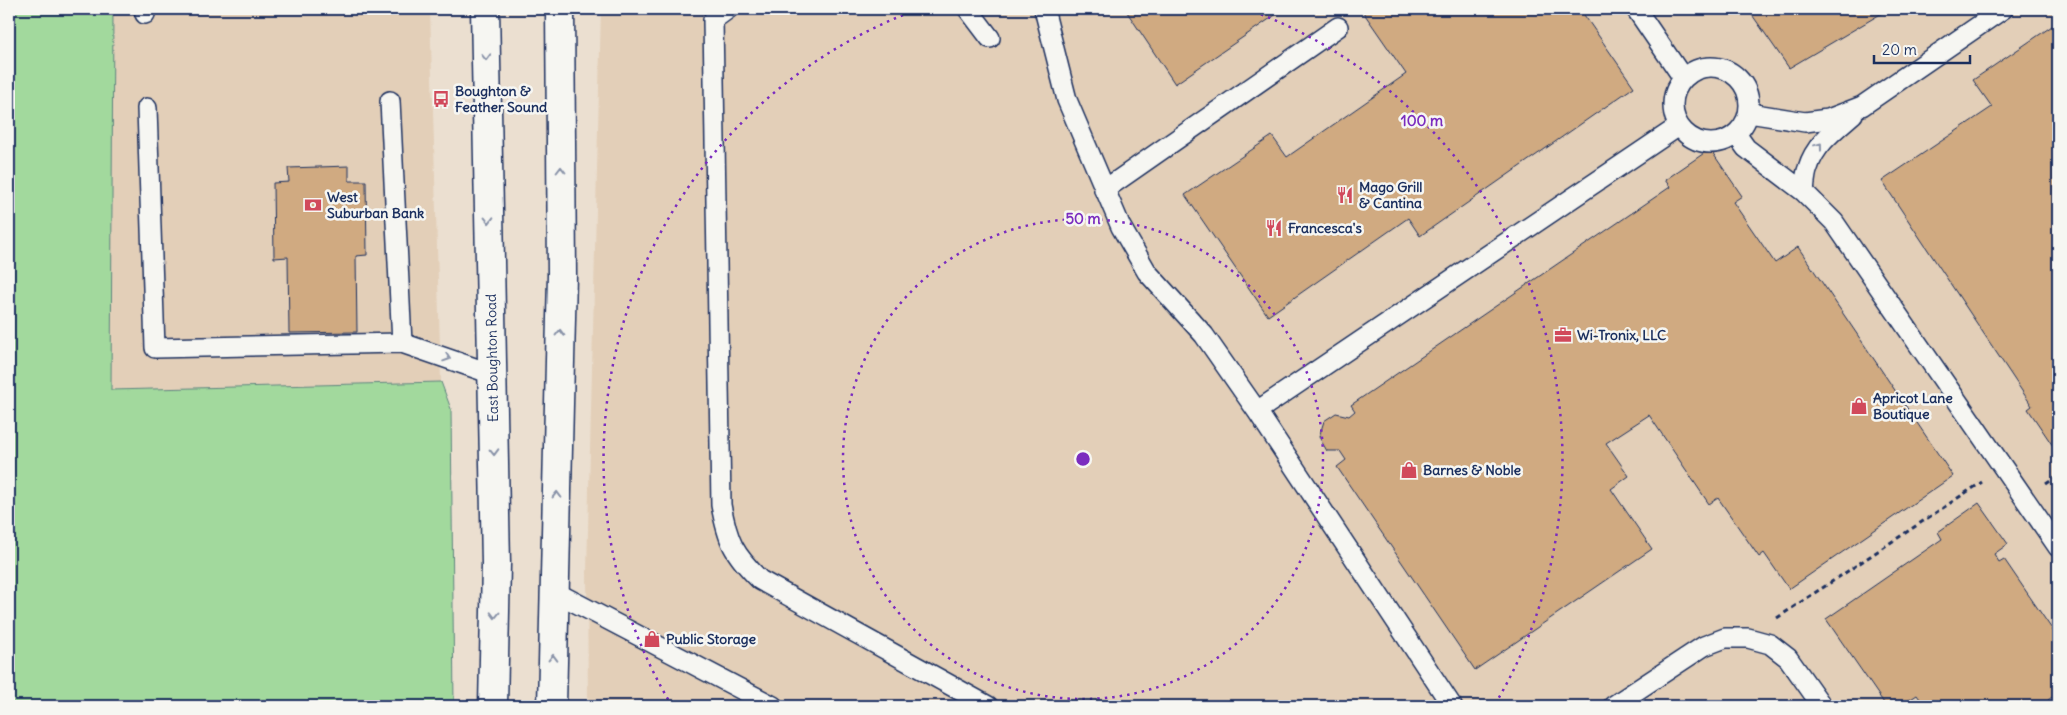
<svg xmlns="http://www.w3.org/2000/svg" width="2067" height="715" font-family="Delius,sans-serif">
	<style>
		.built { fill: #e3cfb8 }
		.green { fill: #a2d99d; stroke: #5e847e }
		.building { fill: #d0aa81; stroke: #1b2f5e }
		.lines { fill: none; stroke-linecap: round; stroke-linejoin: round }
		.lane-casing { stroke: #1b2f5e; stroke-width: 22 }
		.secondary-casing { stroke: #1b2f5e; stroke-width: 31 }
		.path { stroke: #1b2f5e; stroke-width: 3; stroke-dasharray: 5 4; stroke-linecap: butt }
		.lane { stroke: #f6f6f2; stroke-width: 19 }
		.secondary { stroke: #f6f6f2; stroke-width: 28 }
		.oneway { stroke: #8892a8 }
		.ring { fill: none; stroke: #7b2cbf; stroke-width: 2.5; stroke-dasharray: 2.5 5 }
		.labels { text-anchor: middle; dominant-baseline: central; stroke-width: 5; stroke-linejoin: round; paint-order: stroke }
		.poi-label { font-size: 14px; font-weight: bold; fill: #1b2f5e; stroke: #f6f6f2; text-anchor: start }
		.street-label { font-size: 14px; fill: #1b2f5e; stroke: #f6f6f2 }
		.centre { fill: #7b2cbf; stroke: #f6f6f2; stroke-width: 2.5 }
		.ring-label { font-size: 15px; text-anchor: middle; font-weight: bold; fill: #7b2cbf; stroke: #f6f6f2; stroke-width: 5; stroke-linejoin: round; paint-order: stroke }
	</style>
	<rect width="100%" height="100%" fill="#ebdfd0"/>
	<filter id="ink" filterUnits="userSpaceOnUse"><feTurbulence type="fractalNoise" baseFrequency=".02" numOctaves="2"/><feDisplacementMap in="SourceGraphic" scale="10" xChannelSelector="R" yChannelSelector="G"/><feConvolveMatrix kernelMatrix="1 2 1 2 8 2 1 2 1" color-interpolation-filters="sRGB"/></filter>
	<g filter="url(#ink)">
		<path class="built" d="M113,9H430L441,382L110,390Z
			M601,9H2058V706H588L587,571Z"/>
		<path class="green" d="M9,9H113L111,390L441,382L451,409L454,706H9Z"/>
		<path class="building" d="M1125,9H1284L1175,84Z
			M1361,9H1580L1634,87L1420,236L1408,218L1268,316L1185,195L1272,136L1287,157L1406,74Z
			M1748,9H1889L1789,68Z
			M2058,22V451L2057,452L2028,409L2032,406L1882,181L1992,107L1973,80Z
			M1710,149L1742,196L1733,202L1775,263L1798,247L1953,476L1789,589L1764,553L1759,557L1718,498L1709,504L1649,415L1606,443L1629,476L1611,489L1652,549L1475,670L1337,467L1346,460L1340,451H1327L1319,437L1324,421L1336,413L1349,416L1355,411L1351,405L1670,187L1665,180Z
			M349,166V181H366L367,255L356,256L357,332L289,333L288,257L274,258L273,183L289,182L288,168Z
			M1979,503L2008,544L1994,554L1999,562L2004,559L2058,638V693L2048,700L2053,706H1925L1917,695L1900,706H1886L1826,619L1942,539L1938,532Z"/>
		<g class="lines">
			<g class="lane-casing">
				<path id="lane" d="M144,9L145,14
					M728,9L713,20L721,505C728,542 733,553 760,580L988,706
					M968,9L990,38
					M1044,9L1067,100L1121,227L1147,272L1204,335L1257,411L1452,706
					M1636,9L1683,78
					M1673 105a38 38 0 1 1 76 0a38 38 0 1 1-76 0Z
					M147,108L155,348L402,343L390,101
					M1749,113L1805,122L1828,119L1862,106L2003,9
					M1736,134L1746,148L1804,192L1834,222L2058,547
					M1104,190L1338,27
					M1804,192C1805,184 1805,175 1808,168C1815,144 1836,129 1853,114
					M402,343L492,374
					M1257,411L1679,126
					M555,592L773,706
					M1613,706L1704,646L1725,638H1748L1770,644L1788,658L1822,706"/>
			</g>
			<g class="secondary-casing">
				<path id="secondary" d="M485,9L496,564L493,706
					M552,706L562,275L560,9"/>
			</g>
			<path class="path" d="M2046,484L2058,476
				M1777,618L1982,482"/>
			<use href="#lane" class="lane"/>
			<use href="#secondary" class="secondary"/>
		</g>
		<defs><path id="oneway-chevron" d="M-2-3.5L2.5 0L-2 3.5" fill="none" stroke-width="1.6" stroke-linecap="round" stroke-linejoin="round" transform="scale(1.25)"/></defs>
		<g class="oneway">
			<use href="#oneway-chevron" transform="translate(486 57) rotate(89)"/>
			<use href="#oneway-chevron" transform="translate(1819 146) rotate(-53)"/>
			<use href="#oneway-chevron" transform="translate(561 170) rotate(-90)"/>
			<use href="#oneway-chevron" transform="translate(489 220) rotate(89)"/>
			<use href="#oneway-chevron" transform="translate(560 333) rotate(-89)"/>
			<use href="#oneway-chevron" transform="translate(447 358) rotate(19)"/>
			<use href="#oneway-chevron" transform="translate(494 452) rotate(89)"/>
			<use href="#oneway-chevron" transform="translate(557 495) rotate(-89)"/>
			<use href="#oneway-chevron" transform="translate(495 615) rotate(91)"/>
			<use href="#oneway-chevron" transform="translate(553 658) rotate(-89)"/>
		</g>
	</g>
	<g class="ring">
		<circle cx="1083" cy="459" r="240"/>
		<path d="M672 706A479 479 0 0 1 919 9M1247 9A479 479 0 0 1 1494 706"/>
	</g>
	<defs>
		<g id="bus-bare" transform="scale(1.35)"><path d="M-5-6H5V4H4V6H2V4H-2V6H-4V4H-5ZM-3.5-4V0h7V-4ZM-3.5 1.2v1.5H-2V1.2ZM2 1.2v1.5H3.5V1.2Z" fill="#d1495b" stroke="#f6f6f2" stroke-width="2.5" paint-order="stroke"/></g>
		<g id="restaurant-bare" transform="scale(1.35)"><path d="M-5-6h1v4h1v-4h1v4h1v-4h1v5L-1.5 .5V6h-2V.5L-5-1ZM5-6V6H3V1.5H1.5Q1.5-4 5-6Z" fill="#d1495b" stroke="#f6f6f2" stroke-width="2.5" paint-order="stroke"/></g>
		<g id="bank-bare" transform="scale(1.35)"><path d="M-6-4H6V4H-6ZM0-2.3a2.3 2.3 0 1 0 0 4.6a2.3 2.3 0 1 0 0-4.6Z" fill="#d1495b" stroke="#f6f6f2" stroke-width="2.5" paint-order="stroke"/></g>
		<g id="office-bare" transform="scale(1.35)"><path d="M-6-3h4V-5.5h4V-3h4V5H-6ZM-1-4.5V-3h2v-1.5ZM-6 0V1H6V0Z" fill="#d1495b" stroke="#f6f6f2" stroke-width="2.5" paint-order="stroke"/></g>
		<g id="shop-bare" transform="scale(1.35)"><path d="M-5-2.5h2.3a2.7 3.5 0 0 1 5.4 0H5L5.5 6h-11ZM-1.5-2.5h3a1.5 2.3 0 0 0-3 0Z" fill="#d1495b" stroke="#f6f6f2" stroke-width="2.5" paint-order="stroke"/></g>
	</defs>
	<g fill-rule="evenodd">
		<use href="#bus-bare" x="441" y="99"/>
		<use href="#restaurant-bare" x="1345" y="195"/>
		<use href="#bank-bare" x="313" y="205"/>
		<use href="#restaurant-bare" x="1274" y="228"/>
		<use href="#office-bare" x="1563" y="335"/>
		<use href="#shop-bare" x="1859" y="406"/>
		<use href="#shop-bare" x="1409" y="470"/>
		<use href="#shop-bare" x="652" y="639"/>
	</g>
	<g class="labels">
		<g class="poi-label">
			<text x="455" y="91">Boughton &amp;<tspan x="455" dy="16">Feather Sound</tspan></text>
			<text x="1359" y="187">Mago Grill<tspan x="1359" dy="16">&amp; Cantina</tspan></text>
			<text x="327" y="197">West<tspan x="327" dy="16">Suburban Bank</tspan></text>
			<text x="1288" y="228">Francesca's</text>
			<text x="1577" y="335">Wi-Tronix, LLC</text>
			<text x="1873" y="398">Apricot Lane<tspan x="1873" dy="16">Boutique</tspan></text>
			<text x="1423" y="470">Barnes &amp; Noble</text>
			<text x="666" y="639">Public Storage</text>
		</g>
		<g class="street-label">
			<text transform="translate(492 358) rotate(-91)">East Boughton Road</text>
		</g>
	</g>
	<circle cx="1083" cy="459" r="8" class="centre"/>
	<g class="ring-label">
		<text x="1422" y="126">100 m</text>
		<text x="1083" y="224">50 m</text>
	</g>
	<rect width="2067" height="715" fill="none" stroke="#f6f6f2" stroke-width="30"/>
	<rect x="15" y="15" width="2037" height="685" fill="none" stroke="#1b2f5e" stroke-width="2" filter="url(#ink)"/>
	<path d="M1874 55v8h96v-8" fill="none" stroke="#1b2f5e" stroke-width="2.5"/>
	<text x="1882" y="55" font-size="15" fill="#1b2f5e" stroke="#f6f6f2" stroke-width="4" paint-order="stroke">20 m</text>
</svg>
